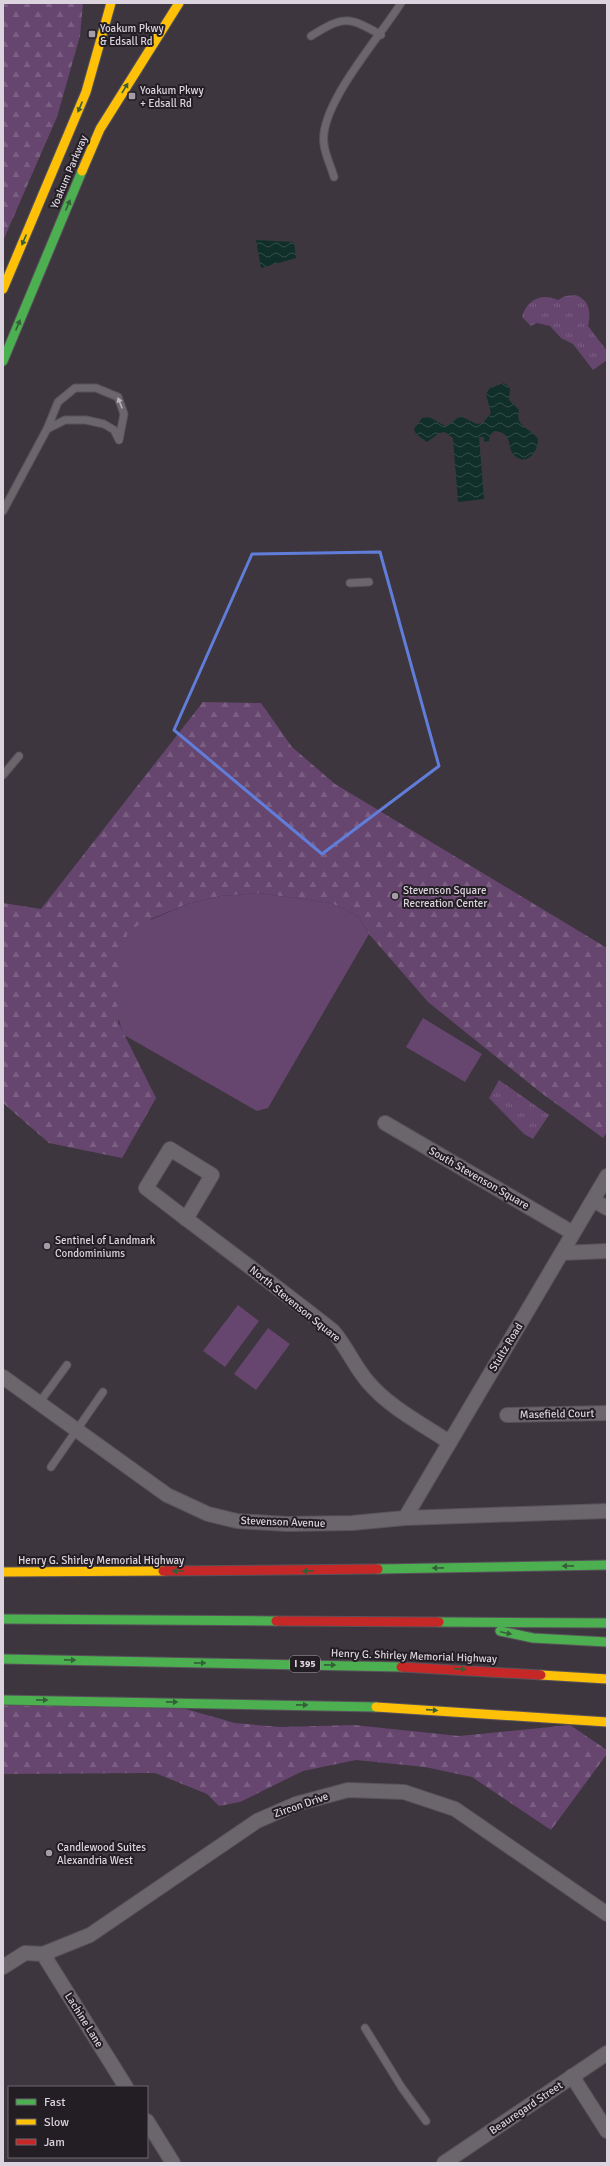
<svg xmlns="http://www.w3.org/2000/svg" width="610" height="2166" font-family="Signika,sans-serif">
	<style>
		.grass { fill: url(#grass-tufts) }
		.forest { fill: url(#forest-firs) }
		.pitch { fill: #66456e }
		.water { fill: url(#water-waves) }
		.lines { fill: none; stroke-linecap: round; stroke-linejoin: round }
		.lane-casing { stroke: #58525a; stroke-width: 9 }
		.street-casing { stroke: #58525a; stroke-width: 16 }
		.fast-casing { stroke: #58525a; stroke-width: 11 }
		.slow-casing { stroke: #58525a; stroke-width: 11 }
		.jam-casing { stroke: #58525a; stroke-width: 11 }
		.lane { stroke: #6b666c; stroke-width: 7 }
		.street { stroke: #6b666c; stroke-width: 14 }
		.fast { stroke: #4caf50; stroke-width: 9 }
		.slow { stroke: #ffc107; stroke-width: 9 }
		.jam { stroke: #c62828; stroke-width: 9 }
		.oneway { fill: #355f38 }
		.oneway2 { fill: #b9b2bb }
		.marked { fill: none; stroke: #607dda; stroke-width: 3; stroke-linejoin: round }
		.poi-dot { fill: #a49ca6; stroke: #231d24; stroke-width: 1.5 }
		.labels { text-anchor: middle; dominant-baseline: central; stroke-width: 4; stroke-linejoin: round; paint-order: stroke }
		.shield { fill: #231d24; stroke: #a49ca6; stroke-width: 1 }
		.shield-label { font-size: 10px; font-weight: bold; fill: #dbd3dd }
		.poi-label { font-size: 11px; fill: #dbd3dd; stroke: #231d24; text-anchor: start }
		.street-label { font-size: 11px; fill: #dbd3dd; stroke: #231d24 }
	</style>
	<defs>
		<pattern id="grass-tufts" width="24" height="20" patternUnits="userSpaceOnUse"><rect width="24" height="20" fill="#66456e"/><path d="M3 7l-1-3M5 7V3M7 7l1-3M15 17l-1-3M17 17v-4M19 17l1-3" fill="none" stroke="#7b5f82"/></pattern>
		<pattern id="forest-firs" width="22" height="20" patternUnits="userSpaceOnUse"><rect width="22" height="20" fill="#66456e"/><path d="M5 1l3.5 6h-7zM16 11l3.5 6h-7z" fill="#7b5f82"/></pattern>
		<pattern id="water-waves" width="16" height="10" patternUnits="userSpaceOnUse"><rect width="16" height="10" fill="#112f29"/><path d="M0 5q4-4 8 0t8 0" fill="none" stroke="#334c48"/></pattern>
	</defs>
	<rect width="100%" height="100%" fill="#3d363f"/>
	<path class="grass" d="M576,295C590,301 591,312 588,326L607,351V360L593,370L573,344L561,338L550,326L537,323L531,326L522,317C526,300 542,292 558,300L565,296Z
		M499,1080L549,1115L533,1139L524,1134L489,1098Z"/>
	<path class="forest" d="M3,3H83L80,36L57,117L3,241Z
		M203,702L261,703L292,747L335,784L607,948V1132L603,1138L540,1092L428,1002L369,934L358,916L331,903L258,893L220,896L187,904L151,919L118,1022L156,1098L122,1158L49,1143L3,1103V903L41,909Z
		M3,1696L154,1700L235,1723L281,1727L354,1725L459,1736L570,1725L607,1750V1754L551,1830L472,1777L425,1767L356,1760L303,1771L240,1802L219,1806L207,1794L155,1773L3,1774Z"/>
	<path class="pitch" d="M258,893L331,903L358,916L369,934L268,1108L257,1111L124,1035C109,1004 123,963 128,930L187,904L220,896Z
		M423,1018L482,1054L465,1082L406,1047Z
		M238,1305L259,1321L225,1367L203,1351Z
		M268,1328L290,1344L256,1390L234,1374Z"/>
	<path class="water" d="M256,240L294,242L296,258L261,268Z
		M504,383L510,388L509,400L519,410C515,428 530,427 538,439C538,452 527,467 514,455C508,449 511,440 505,435C502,432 498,431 494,431L490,435L489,441L484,442V437H479L484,499L458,502L453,438L445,432L439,433L427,442L416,434L414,429L422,418L429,417L445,426L450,424L460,416L477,424L483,423L491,413L486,394L490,388Z"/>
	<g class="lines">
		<g class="lane-casing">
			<path id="lane" d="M311,36C343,16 348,16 381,35
				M334,177C331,166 325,155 324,144C318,106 380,37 401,3
				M47,429L65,420H86L104,424L114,430L119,440
				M3,511L47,429L58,402L75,388H96L118,397L124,414L119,440
				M350,583L369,582
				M3,775L19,756
				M39,1403L67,1365
				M51,1467L103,1392
				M365,2028L402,2088L426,2121"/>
		</g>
		<g class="street-casing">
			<path id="street" d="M385,1123L573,1233
				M593,1200L607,1208
				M186,1219L212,1175L170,1149L146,1188C208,1236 271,1282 333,1331C347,1347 354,1366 368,1382C389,1407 422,1424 449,1442
				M562,1253L607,1251
				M3,1377L167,1495L208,1514L237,1521L287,1524L352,1523L405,1518L607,1511
				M507,1415L607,1413
				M405,1518L607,1176
				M43,1954L126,2087
				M3,1967L25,1953L43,1954L90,1935L257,1821L296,1804L348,1790L404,1792L455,1809L607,1914
				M572,2076L607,2131
				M147,2121L173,2163
				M444,2163L607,2053"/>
		</g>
		<g class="fast-casing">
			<path id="fast" d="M3,361L82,171
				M378,1569L607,1565
				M3,1619L276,1621
				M439,1622L607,1623
				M500,1631L533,1638L607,1642
				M3,1659L401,1667
				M3,1700L376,1707"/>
		</g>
		<g class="slow-casing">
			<path id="slow" d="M82,171L100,129L179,3
				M3,289L86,92L111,3
				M3,1572L163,1571
				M541,1675L607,1679
				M376,1707L607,1722"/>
		</g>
		<g class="jam-casing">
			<path id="jam" d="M163,1571L378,1569
				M276,1621L439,1622
				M401,1667L541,1675"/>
		</g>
		<use href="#lane" class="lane"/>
		<use href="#street" class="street"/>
		<use href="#fast" class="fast"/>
		<use href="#slow" class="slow"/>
		<use href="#jam" class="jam"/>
	</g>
	<defs><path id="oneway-solid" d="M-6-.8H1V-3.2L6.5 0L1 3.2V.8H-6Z"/></defs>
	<g class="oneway">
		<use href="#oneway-solid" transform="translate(125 88) rotate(-59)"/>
		<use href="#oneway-solid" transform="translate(80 107) rotate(113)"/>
		<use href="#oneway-solid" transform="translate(68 205) rotate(-67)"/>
		<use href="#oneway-solid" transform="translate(24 240) rotate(113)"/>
		<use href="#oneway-solid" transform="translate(18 325) rotate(-67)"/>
		<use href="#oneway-solid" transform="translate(568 1566) rotate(179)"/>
		<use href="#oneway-solid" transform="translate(438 1568) rotate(179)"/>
		<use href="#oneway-solid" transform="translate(178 1571) rotate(180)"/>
		<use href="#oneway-solid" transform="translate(308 1571) rotate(179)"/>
		<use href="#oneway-solid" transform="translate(506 1633) rotate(12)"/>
		<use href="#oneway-solid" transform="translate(70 1660) rotate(1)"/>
		<use href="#oneway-solid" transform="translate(200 1663) rotate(1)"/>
		<use href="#oneway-solid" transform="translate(330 1665) rotate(1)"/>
		<use href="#oneway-solid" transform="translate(460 1669) rotate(3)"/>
		<use href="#oneway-solid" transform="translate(42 1700) rotate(1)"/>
		<use href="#oneway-solid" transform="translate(172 1702) rotate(1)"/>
		<use href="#oneway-solid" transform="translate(302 1705) rotate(1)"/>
		<use href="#oneway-solid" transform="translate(432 1710) rotate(4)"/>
	</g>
	<use class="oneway2" href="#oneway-solid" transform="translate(120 403) rotate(-112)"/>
	<path class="marked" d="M380,552L439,766L322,854L174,730L252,554Z"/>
	<g class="poi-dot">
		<rect x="88" y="30" width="8" height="8" rx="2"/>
		<rect x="128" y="92" width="8" height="8" rx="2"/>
		<circle cx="395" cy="896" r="4"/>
		<circle cx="47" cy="1246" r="4"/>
		<circle cx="49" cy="1853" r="4"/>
	</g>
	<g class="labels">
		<rect class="shield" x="290" y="1656" width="30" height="16" rx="3"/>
		<g class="shield-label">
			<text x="305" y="1664">I 395</text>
		</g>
		<g class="poi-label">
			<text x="100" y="28">Yoakum Pkwy<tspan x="100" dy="13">&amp; Edsall Rd</tspan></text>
			<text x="140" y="90">Yoakum Pkwy<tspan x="140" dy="13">+ Edsall Rd</tspan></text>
			<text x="403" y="890">Stevenson Square<tspan x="403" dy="13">Recreation Center</tspan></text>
			<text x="55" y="1240">Sentinel of Landmark<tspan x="55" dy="13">Condominiums</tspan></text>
			<text x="57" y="1847">Candlewood Suites<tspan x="57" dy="13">Alexandria West</tspan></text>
		</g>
		<g class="street-label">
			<text transform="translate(69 172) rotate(-67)">Yoakum Parkway</text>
			<text transform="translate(479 1178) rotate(30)">South Stevenson Square</text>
			<text transform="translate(295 1304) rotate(39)">North Stevenson Square</text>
			<text transform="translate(506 1347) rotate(-59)">Stultz Road</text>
			<text transform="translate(557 1414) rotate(-1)">Masefield Court</text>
			<text transform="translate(283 1522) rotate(2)">Stevenson Avenue</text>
			<text x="101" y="1560">Henry G. Shirley Memorial Highway</text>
			<text transform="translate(414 1656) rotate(2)">Henry G. Shirley Memorial Highway</text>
			<text transform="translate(301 1805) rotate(-19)">Zircon Drive</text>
			<text transform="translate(84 2020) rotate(58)">Lachine Lane</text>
			<text transform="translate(526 2108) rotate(-34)">Beauregard Street</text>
		</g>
	</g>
	<rect width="610" height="2166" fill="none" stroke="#dbd3dd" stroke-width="8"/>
	<rect x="8" y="2086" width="140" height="72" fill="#231d24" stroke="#6d666e"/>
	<rect x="16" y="2099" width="20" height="6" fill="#4caf50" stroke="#6d666e"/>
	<text x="44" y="2106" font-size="12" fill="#dbd3dd">Fast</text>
	<rect x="16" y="2119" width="20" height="6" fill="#ffc107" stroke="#6d666e"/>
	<text x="44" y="2126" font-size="12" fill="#dbd3dd">Slow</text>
	<rect x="16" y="2139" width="20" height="6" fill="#c62828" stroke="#6d666e"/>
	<text x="44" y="2146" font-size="12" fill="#dbd3dd">Jam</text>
</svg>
